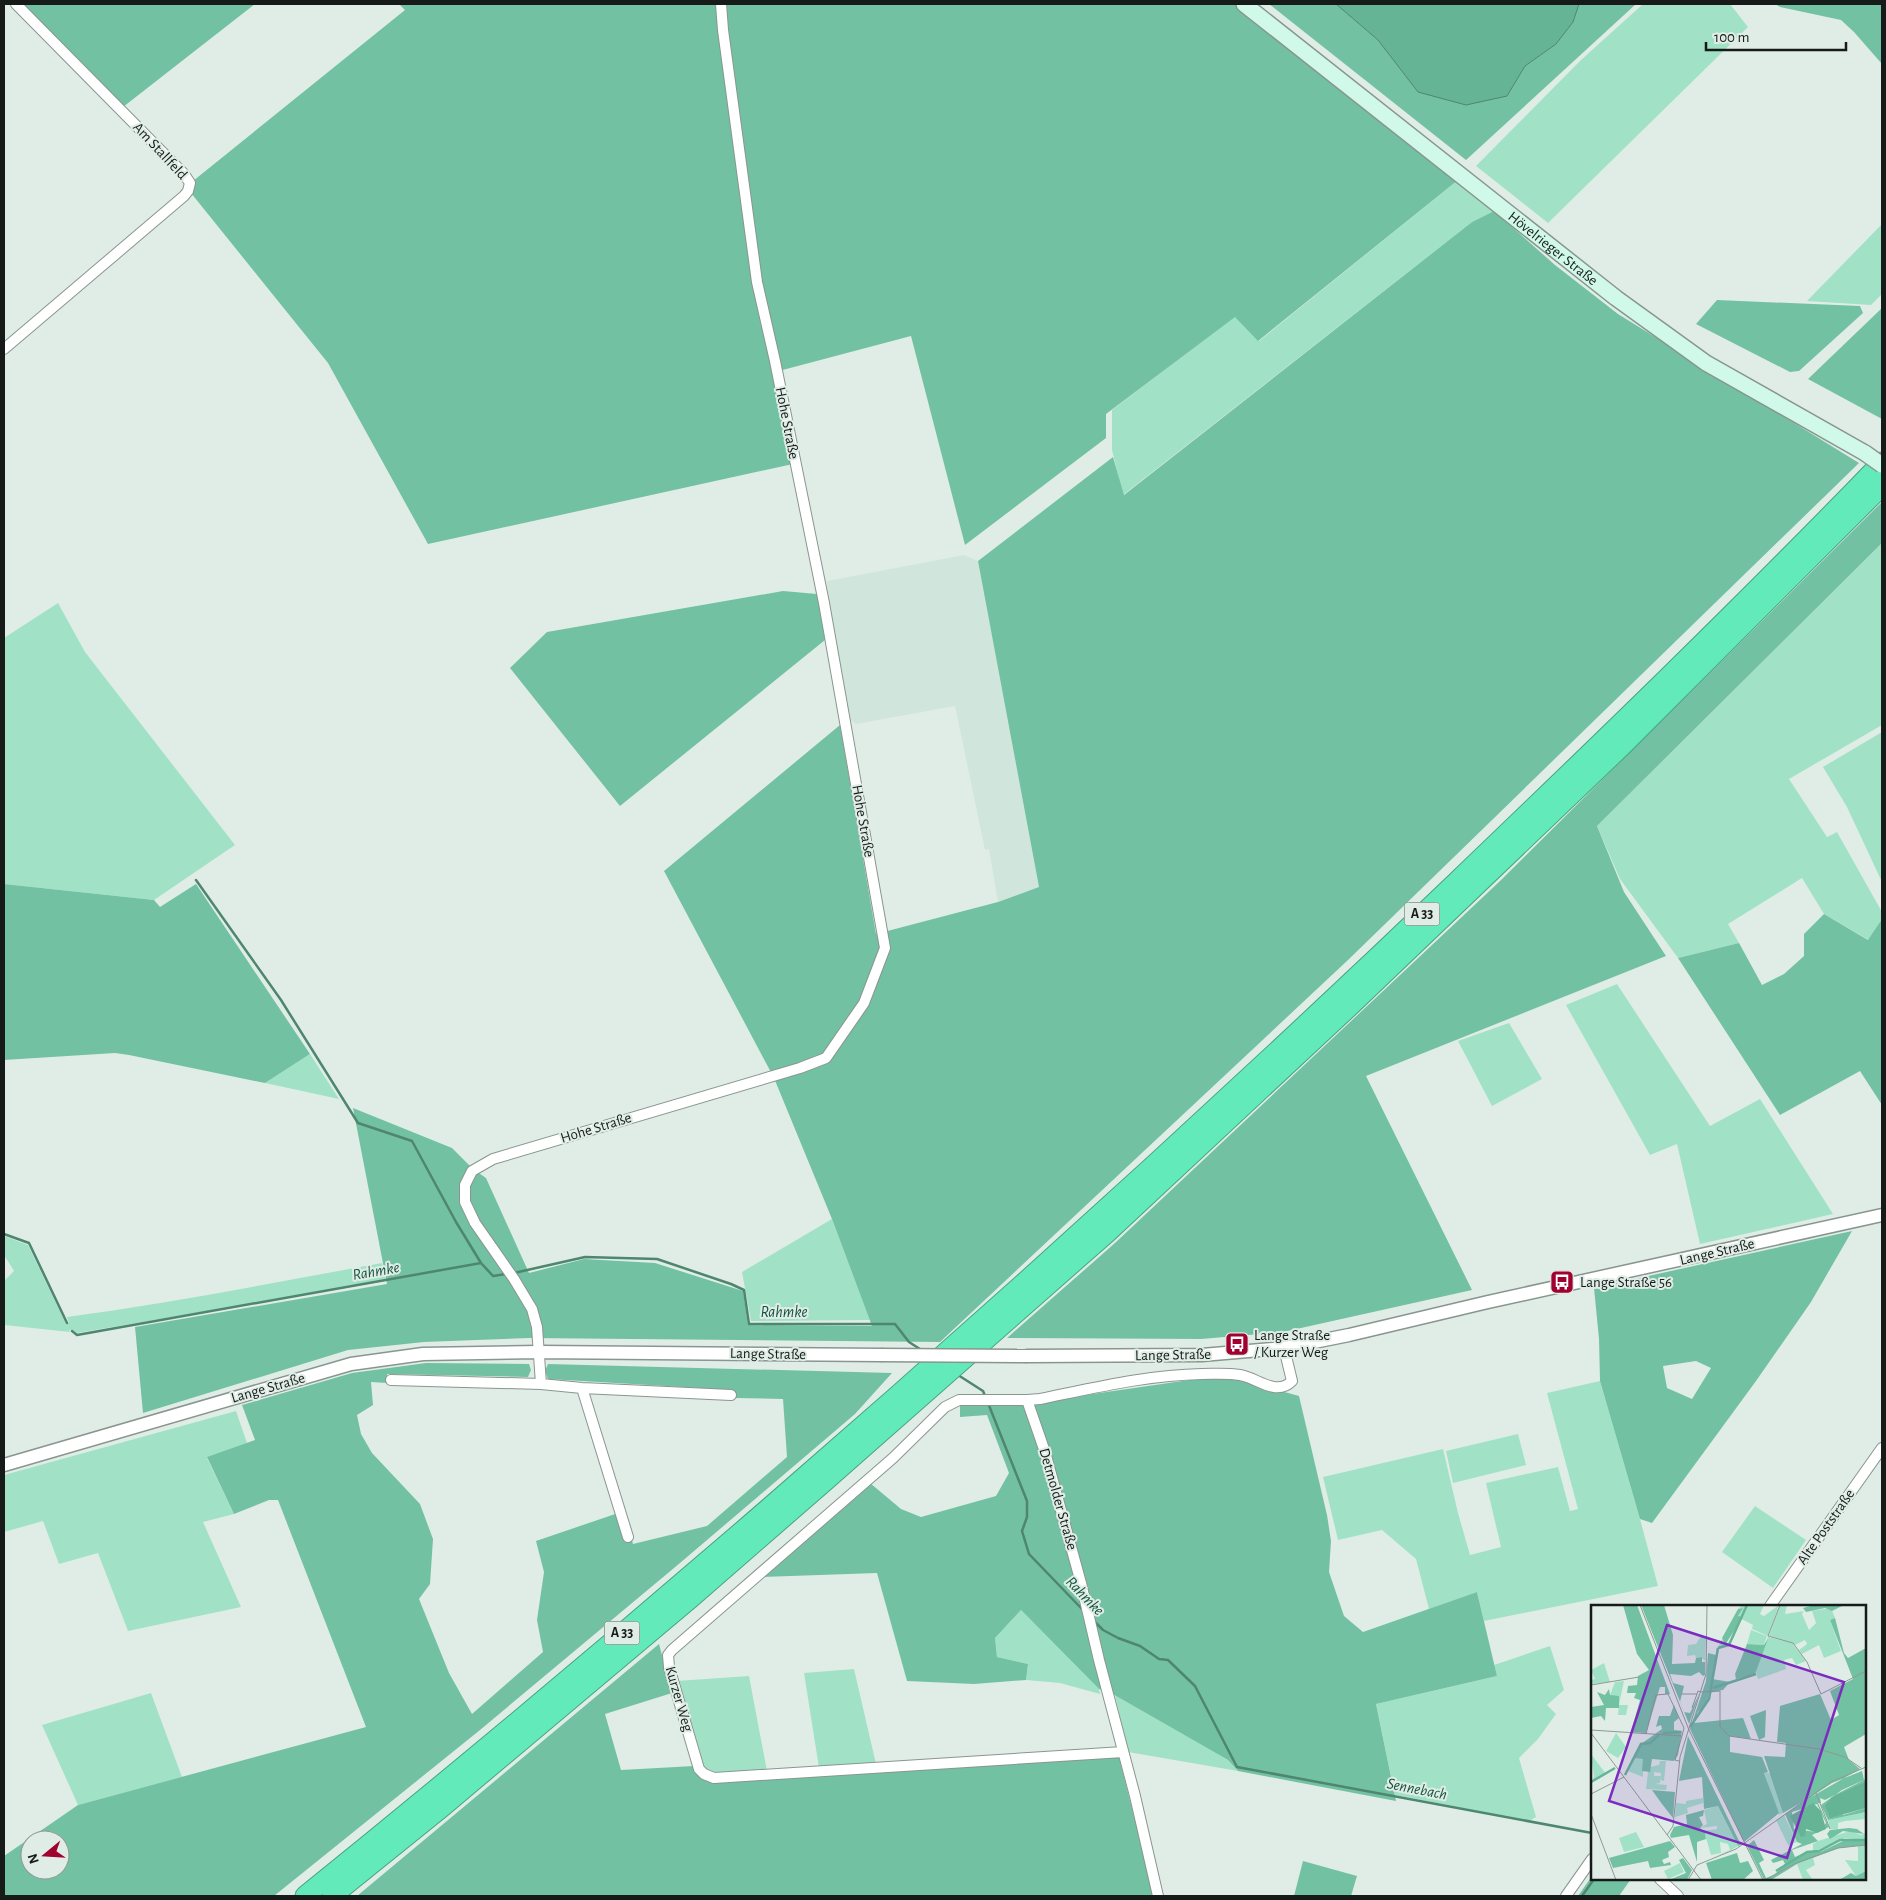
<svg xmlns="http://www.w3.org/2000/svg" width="1886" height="1900" font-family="'Alegreya Sans',sans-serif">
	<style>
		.built { fill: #d0e6dc }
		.green { fill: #a1e2c7 }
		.forest { fill: #73c1a3; fill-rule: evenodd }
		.water { fill: #66b496; stroke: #4e8670 }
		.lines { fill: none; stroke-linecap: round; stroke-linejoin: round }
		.stream { stroke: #4e8670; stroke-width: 2.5 }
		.minor-casing { stroke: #899690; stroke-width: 12 }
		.tertiary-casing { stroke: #899690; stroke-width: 15 }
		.secondary-casing { stroke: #899690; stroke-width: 18 }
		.motorway-casing { stroke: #47a282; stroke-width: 21 }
		.minor { stroke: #fff; stroke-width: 10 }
		.tertiary { stroke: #fff; stroke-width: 12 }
		.secondary { stroke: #d0f9ea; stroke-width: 15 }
		.motorway { stroke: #62eaba; stroke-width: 19 }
		.tertiary-bridge-casing { stroke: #899690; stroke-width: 15; stroke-linecap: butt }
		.secondary-bridge-casing { stroke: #899690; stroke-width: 18; stroke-linecap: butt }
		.tertiary-bridge { stroke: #fff; stroke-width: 12 }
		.secondary-bridge { stroke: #d0f9ea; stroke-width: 15 }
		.labels { text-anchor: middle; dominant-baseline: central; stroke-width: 4; stroke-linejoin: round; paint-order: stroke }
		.shield { fill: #e0ede7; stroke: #535a57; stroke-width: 1 }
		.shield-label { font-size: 14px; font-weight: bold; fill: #161b19 }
		.street-label { font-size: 15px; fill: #161b19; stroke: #e0ede7 }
		.poi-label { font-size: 15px; fill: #161b19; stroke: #e0ede7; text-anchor: start }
		.water-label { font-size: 16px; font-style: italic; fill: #14533e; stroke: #e0ede7 }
		.inset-river { fill: none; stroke: #66b496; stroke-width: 2.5 }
		.inset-road { fill: none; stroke: #8f9995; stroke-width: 1 }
		.view { fill: #7b2cbf; fill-opacity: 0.15; stroke: #7b2cbf; stroke-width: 2.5 }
		.inset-edge { fill: none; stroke: #161b19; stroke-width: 2.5 }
	</style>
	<rect width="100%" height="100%" fill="#e0ede7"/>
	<path class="built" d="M964,555L978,561L1039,887L998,902L989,849L985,850L955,706L856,724L847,718L828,609L827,581Z"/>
	<path class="green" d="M1643,4H1730L1748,27L1548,223L1476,166L1581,60Z
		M1458,180L1494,211L1472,222L1123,495L1112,450V410L1235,316L1259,341Z
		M1882,224V294L1871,305L1807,301Z
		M1882,543V725L1789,779L1827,837L1837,832L1882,912V919L1869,940L1824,914L1802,878L1728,924L1739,943L1678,958L1620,879L1597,826Z
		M58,603L85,652L235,845L154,900L4,884V638Z
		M1882,732V882L1847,807L1823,767Z
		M1617,984L1710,1126L1760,1099L1833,1214L1700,1244L1677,1144L1650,1155L1566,1005Z
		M1509,1023L1542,1079L1492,1106L1458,1041Z
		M310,1054L339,1099L265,1083Z
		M832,1219L870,1320L751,1321L742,1272Z
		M4,1236L28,1245L66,1324L69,1323L67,1317C173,1303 277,1282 382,1263L386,1281L77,1333L73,1330H69L70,1332L4,1325V1281L14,1271L4,1255Z
		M1600,1381L1640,1519L1658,1586L1484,1621L1477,1592L1429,1609L1416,1559L1382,1530L1338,1540L1323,1477L1443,1449L1458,1513L1470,1555L1501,1547L1486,1483L1558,1467L1570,1511L1578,1509L1547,1393Z
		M236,1411L247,1443L207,1458L234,1514L203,1522L241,1607L128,1631L98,1553L59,1564L43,1521L4,1532V1475Z
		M1518,1434L1526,1465L1453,1483L1446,1451Z
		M1755,1506L1806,1540L1773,1588L1722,1552Z
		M1021,1610L1099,1689L1100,1694L1060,1683L1026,1680L1028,1664L997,1657L995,1638Z
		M1550,1646L1564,1690L1547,1705L1556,1714L1538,1739L1519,1758L1536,1817L1529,1821L1395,1795L1376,1704L1497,1676L1494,1665Z
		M854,1669L876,1764L819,1768L804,1673Z
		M749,1676L767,1771C750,1772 715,1779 703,1768L676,1681Z
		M151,1693L182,1777L78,1805L42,1725Z
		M1115,1695L1228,1760L1238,1771L1128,1752Z"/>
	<path class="forest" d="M22,4H255L123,107Z
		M399,4H1236L1458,180L1258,341L1235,317L1106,414V438L965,545L911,336L775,372L793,464L428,544L328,363L191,193L193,181L405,10Z
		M1269,4H1336L1378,40L1418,92L1507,96L1525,66L1556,44L1573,22L1579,4H1636L1466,160Z
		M1775,4H1882V64L1854,32L1841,20L1780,7Z
		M1494,211L1555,265L1618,314L1859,463L1348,960L940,1342L529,1338L424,1342L348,1350L143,1413L135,1327L387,1284L353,1108L452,1148L473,1169L486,1178L529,1273L584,1259L655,1263L743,1291L748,1325L872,1326L832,1219L774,1078L664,871L840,725L876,934L998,902L1039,887L978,561L1113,457L1124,495L1472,222Z
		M1717,300L1860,306L1863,313L1799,371L1790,372L1696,324Z
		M1882,308V419L1808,379Z
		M1882,502V543L1597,826L1624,892L1666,956L1366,1076L1472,1290L1283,1332L1201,1339L1007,1338L1115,1243L1499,882Z
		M783,591L817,594L825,640L620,806L510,668L547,632Z
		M4,884L154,900L160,907L196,884L310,1054L265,1083L129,1055L115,1053L4,1060Z
		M1824,914L1868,940L1882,919V1105L1860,1071L1780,1115L1678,958L1739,943L1762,985L1784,974L1804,956V934Z
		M1852,1231L1811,1302L1756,1381L1652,1523L1640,1519L1600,1381L1599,1339L1594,1288ZM1696,1361L1711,1368L1692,1399L1667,1388L1663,1366Z
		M426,1363L529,1364L531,1370L528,1377L387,1374V1383L371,1382L373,1405L357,1415L361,1434L372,1453L420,1504L433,1539L430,1584L419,1599L449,1673L472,1714L543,1652L537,1620L544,1572L536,1541L624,1511L633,1544L707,1526L787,1457L783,1399L735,1398L734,1390L548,1379L545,1371L548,1364L892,1373L855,1414L680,1563L480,1730L274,1896H4V1856L78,1805L366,1727L278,1500H269L234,1514L207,1457L255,1440L242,1405L352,1373ZM30,1840H60V1870H30Z
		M1224,1375L1299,1396L1327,1515L1331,1541L1329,1572L1344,1616L1363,1632L1477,1592L1497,1676L1376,1704L1396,1801L1238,1771L1228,1760L1111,1693L1099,1689L1021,1610L995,1638L997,1657L1028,1664L1026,1680L974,1684L907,1681L877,1573L761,1577L870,1483L901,1509L921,1517L996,1496L1009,1473L987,1415L960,1417V1405L1044,1401Z
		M659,1644L672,1693L605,1714L621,1770L694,1766L698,1775L712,1782L1119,1757L1154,1896H357Z
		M1303,1861L1357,1876L1351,1896H1294Z
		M1592,1876V1879H1631L1619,1896H1578Z"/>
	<path class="water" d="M1336,4H1579L1573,22L1556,44L1525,66L1507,96L1466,105L1418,92L1378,40Z"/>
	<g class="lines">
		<path class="stream" d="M196,880L281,1000L358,1123L412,1141L456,1222L481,1263
			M4,1234L29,1243L67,1323
			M514,1273L585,1257L657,1259L731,1284L744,1290L749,1324H895L909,1342L923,1351
			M72,1331L77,1335L481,1263L493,1276L506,1274
			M958,1375L983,1391L986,1398
			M988,1403L1027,1501V1517L1022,1531L1029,1554L1082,1609
			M1093,1620L1103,1630L1118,1638L1140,1646L1159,1659L1168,1660L1195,1686L1237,1767L1592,1833
			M1582,1896L1594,1879"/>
		<g class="minor-casing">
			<path id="minor" d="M721,4L723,30L757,282L775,361L824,603L885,948L864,1003L826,1058L800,1068L493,1159L472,1171L465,1185V1202L475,1223L514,1279L532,1309L537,1327L541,1384L582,1388L731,1395
				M4,349L184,196L188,191L190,183L184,174L16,4
				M391,1380L541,1384
				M582,1388L628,1537
				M1027,1400H959L945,1407L893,1458L672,1650L668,1655L669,1667L699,1769L704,1774L714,1778L1123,1752
				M1770,1606L1882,1448
				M1660,1879L1678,1896
				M1158,1896L1135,1796L1099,1660L1081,1583L1045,1452L1027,1400L1040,1399C1094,1388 1147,1375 1202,1374C1215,1374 1227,1373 1240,1375C1258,1378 1276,1397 1292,1381L1284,1348
				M1566,1896L1592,1859"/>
		</g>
		<g class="tertiary-casing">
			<path id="tertiary" d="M1027,1356L1202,1355L1284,1348L1349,1335L1488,1302L1882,1215
				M4,1465L351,1364L423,1354L539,1352L881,1355"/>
		</g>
		<g class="secondary-casing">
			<g id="secondary">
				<path id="s1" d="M1244,4L1616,298L1706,363L1865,453"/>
			</g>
		</g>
		<g class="motorway-casing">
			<path id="motorway" d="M305,1896C702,1575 1085,1237 1455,883C1599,745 1743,606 1882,462
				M332,1896L441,1808L691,1598L823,1483L1108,1232L1348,1008L1620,748L1882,486"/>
		</g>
		<use href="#minor" class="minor"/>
		<use href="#tertiary" class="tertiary"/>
		<use href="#secondary" class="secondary"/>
		<use href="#motorway" class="motorway"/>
		<g class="tertiary-bridge-casing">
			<path id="tertiary-bridge" d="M881,1355L1027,1356"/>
		</g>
		<g class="secondary-bridge-casing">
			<path id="secondary-bridge" d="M1865,453L1882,465"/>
		</g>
		<use href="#tertiary-bridge" class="tertiary-bridge"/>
		<use href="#secondary-bridge" class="secondary-bridge"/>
	</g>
	<defs>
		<g id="bus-square" transform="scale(1.25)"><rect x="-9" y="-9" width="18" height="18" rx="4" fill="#a1012f" stroke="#e0ede7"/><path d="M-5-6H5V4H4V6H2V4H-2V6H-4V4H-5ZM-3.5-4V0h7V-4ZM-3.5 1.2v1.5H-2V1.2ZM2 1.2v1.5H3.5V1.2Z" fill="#fff"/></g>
	</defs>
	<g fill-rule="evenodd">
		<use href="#bus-square" x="1562" y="1282"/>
		<use href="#bus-square" x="1237" y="1344"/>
	</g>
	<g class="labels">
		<g class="shield">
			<rect x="1404.5" y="902.5" width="35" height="23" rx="4"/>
			<rect x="604.5" y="1621.5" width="35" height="23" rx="4"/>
		</g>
		<g class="shield-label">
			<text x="1422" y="914">A 33</text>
			<text x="622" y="1633">A 33</text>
		</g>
		<g class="street-label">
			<text transform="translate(160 151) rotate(47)">Am Stallfeld</text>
			<text stroke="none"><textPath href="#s1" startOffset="394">Hövelrieger Straße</textPath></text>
			<text transform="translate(787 423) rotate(79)">Hohe Straße</text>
			<text transform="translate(863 821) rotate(80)">Hohe Straße</text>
			<text transform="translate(596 1128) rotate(-17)">Hohe Straße</text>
			<text transform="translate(1717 1252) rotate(-13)">Lange Straße</text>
			<text transform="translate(768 1354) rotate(1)">Lange Straße</text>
			<text transform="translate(1173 1355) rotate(-1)">Lange Straße</text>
			<text transform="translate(268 1388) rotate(-16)">Lange Straße</text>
			<text transform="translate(1058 1499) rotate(74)">Detmolder Straße</text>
			<text transform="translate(1826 1527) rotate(-55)">Alte Poststraße</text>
			<text transform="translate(679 1699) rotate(74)">Kurzer Weg</text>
		</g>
		<g class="poi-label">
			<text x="1580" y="1282">Lange Straße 56</text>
			<text x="1254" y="1335">Lange Straße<tspan x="1254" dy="17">/ Kurzer Weg</tspan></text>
		</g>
		<g class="water-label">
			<text transform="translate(376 1271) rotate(-10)">Rahmke</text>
			<text x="784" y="1312">Rahmke</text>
			<text transform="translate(1085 1596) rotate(46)">Rahmke</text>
			<text transform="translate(1417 1789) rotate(11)">Sennebach</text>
		</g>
	</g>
	<g transform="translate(1591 1605)">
		<rect width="275" height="275" fill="#e0ede7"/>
		<path d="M151,0H173L169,9L173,11L188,0L177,31L161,24L162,20L147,12L151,3L147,4ZM189,0H196L194,9L213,6L211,9L218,25L225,18L221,6L240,3L244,13L239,15L250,46L233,53L228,40L211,49L208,45L216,39L214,35L204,40L178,31ZM144,23L146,24L138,39L128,43L122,74L126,44L131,34L134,40L138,37ZM160,25L176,31L173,40L156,39ZM110,31H115L114,56L110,52L105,53L104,50L96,51L97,40L105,39ZM177,32L201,38L215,56L205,60L201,53L193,55L195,64L167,74L164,64ZM13,58L19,77L0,79V75L4,74L0,65ZM33,76L28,100H37L35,110H27L28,100L19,90L24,77ZM25,128L35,142L27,153L15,146ZM0,149L15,169L0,178L3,172ZM43,153L52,154V172L37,166ZM69,156H75L73,176L70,175V168L63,167V171H70L69,178L64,179L76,180L75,185L55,184L57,167L59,162L68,160ZM173,167L181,169L192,208L188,210ZM112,193V198L96,203L97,208L84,212L85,198L95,199V196ZM127,201L147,241L137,247L121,253L139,245L137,239L129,237L130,248L120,250L113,226L126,224V221L109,223L116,219L113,205ZM275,207V214L254,216L247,218V224H239L237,215ZM193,210L206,237L197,240L185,215ZM259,226L270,230L275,228V235L254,233L222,247V239L227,236ZM45,227L53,242L33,247L28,233ZM275,240V266L265,271L254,255L267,256V241ZM222,253L224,260L215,265L222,275H212L206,259ZM89,258L93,267L77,274L73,266Z" fill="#a1e2c7"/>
		<path d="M32,0H46L79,89H74V82H69L55,128L40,127L49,95L43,93L45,88H36L37,81L46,80L47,71L58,65L46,49ZM50,0H73L82,30L81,59L104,58L105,53L111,52V57H114V70L112,71L108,67L100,71L79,69L82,78L93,81L89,97L93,107L99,108L109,87L98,119ZM223,0H253L241,6L234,3L215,7L212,3ZM152,3L147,11L152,12L134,40L131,33L147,4ZM244,13L253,48L257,53L275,43V129L253,142L258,155L269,164L192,208L173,151L194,152L195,138L186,137L189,101L229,89L240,115L248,110L239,86L262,74L239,15ZM177,34L164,69L145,74L144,69L156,39L173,40ZM117,48L125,50L121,74L139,77L132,85L118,88L115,100L107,107L103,118L152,113L160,134L139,131V147L171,152L177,167L173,168L188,208L153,237L99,124L115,76ZM18,84L19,90L28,91V103H15L14,116L10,111L0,113V102L13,100L6,87L14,90ZM83,100L88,113L83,117V125L91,126L87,150L83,156L61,154L59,167L51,166L52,154L42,153L50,139L71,124L70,120L65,122L68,111H79ZM175,105L174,132L168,135L159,111ZM97,131L150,240L147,241L127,201L113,204L111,172L88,176ZM271,166L273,175L234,195L229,193L230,198H227L238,222L221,230L227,236L201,245L204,252L216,247H229L254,235L275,236V240L248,243L206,259L180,275H173L156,241L163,235L173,255L168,258L175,273L183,270L194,259L192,255L182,258L180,255L211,239L206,237L194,209L241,178ZM226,199L235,218L229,225L225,227L203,224L201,207ZM275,174V176L242,192L252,210L275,203V207L237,215L230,200L251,185ZM61,185L84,187L82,213L71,199ZM113,205L112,211L108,212L112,220L109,223L114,228L115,234L106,237V257L98,230L80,233L79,230L83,222L96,219L95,210ZM258,223L266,224L273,229L252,226L239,234L236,229L239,225ZM79,236L84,242L77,247L78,252L71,255L73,259L79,257L80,260L59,263L57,256L22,263L18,253ZM146,248L149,258L157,256L162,266L152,275H121L115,258ZM92,253L101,265L96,275H78L95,268L88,255ZM275,266V275H248L260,268L265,271Z" fill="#73c1a3" fill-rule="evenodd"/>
		<path d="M275,176V203L239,213L234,201L241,192ZM222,198L230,206L235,224L226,228L215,224L214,231L210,232L199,211Z" fill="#66b496"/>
		<path class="inset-river" d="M127,43L138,40L156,0M122,83L165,69M99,122L118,94L127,43M72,128L90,127M34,170L50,139L59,138L68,130M0,177L24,163M185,266L216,247L228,246L249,235H275"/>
		<path class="inset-road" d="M49,0L98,125L172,275M189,0L177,31L202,38L216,57L230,89L275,66M0,80L48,72M110,87L129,86V122L138,131L228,144L254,152L270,163M90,89H106M101,103L107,86L110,87M0,125L91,131L84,155L88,156M0,128L110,275M55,129L65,90L77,89L93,123L91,131M225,188L239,224M0,189L33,172M0,209L25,275M76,230L82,221L89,152L115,69L116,0M97,275L106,260L145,244L240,177L275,162M174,275L205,258L247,243L275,240"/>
		<path class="view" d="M76,20L253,77L196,253L18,196Z"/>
		<rect width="275" height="275" class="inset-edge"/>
	</g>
	<rect width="1886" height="1900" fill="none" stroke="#161b19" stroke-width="10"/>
	<g transform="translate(45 1855) rotate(252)"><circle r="24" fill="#e0ede7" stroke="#8f9995"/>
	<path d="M0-4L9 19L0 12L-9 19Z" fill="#a1012f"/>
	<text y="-8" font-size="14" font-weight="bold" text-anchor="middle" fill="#161b19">N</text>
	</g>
	<path d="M1706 42v8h140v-8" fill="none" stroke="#161b19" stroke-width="2.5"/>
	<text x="1714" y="42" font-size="15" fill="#161b19" stroke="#e0ede7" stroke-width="4" paint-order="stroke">100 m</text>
</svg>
